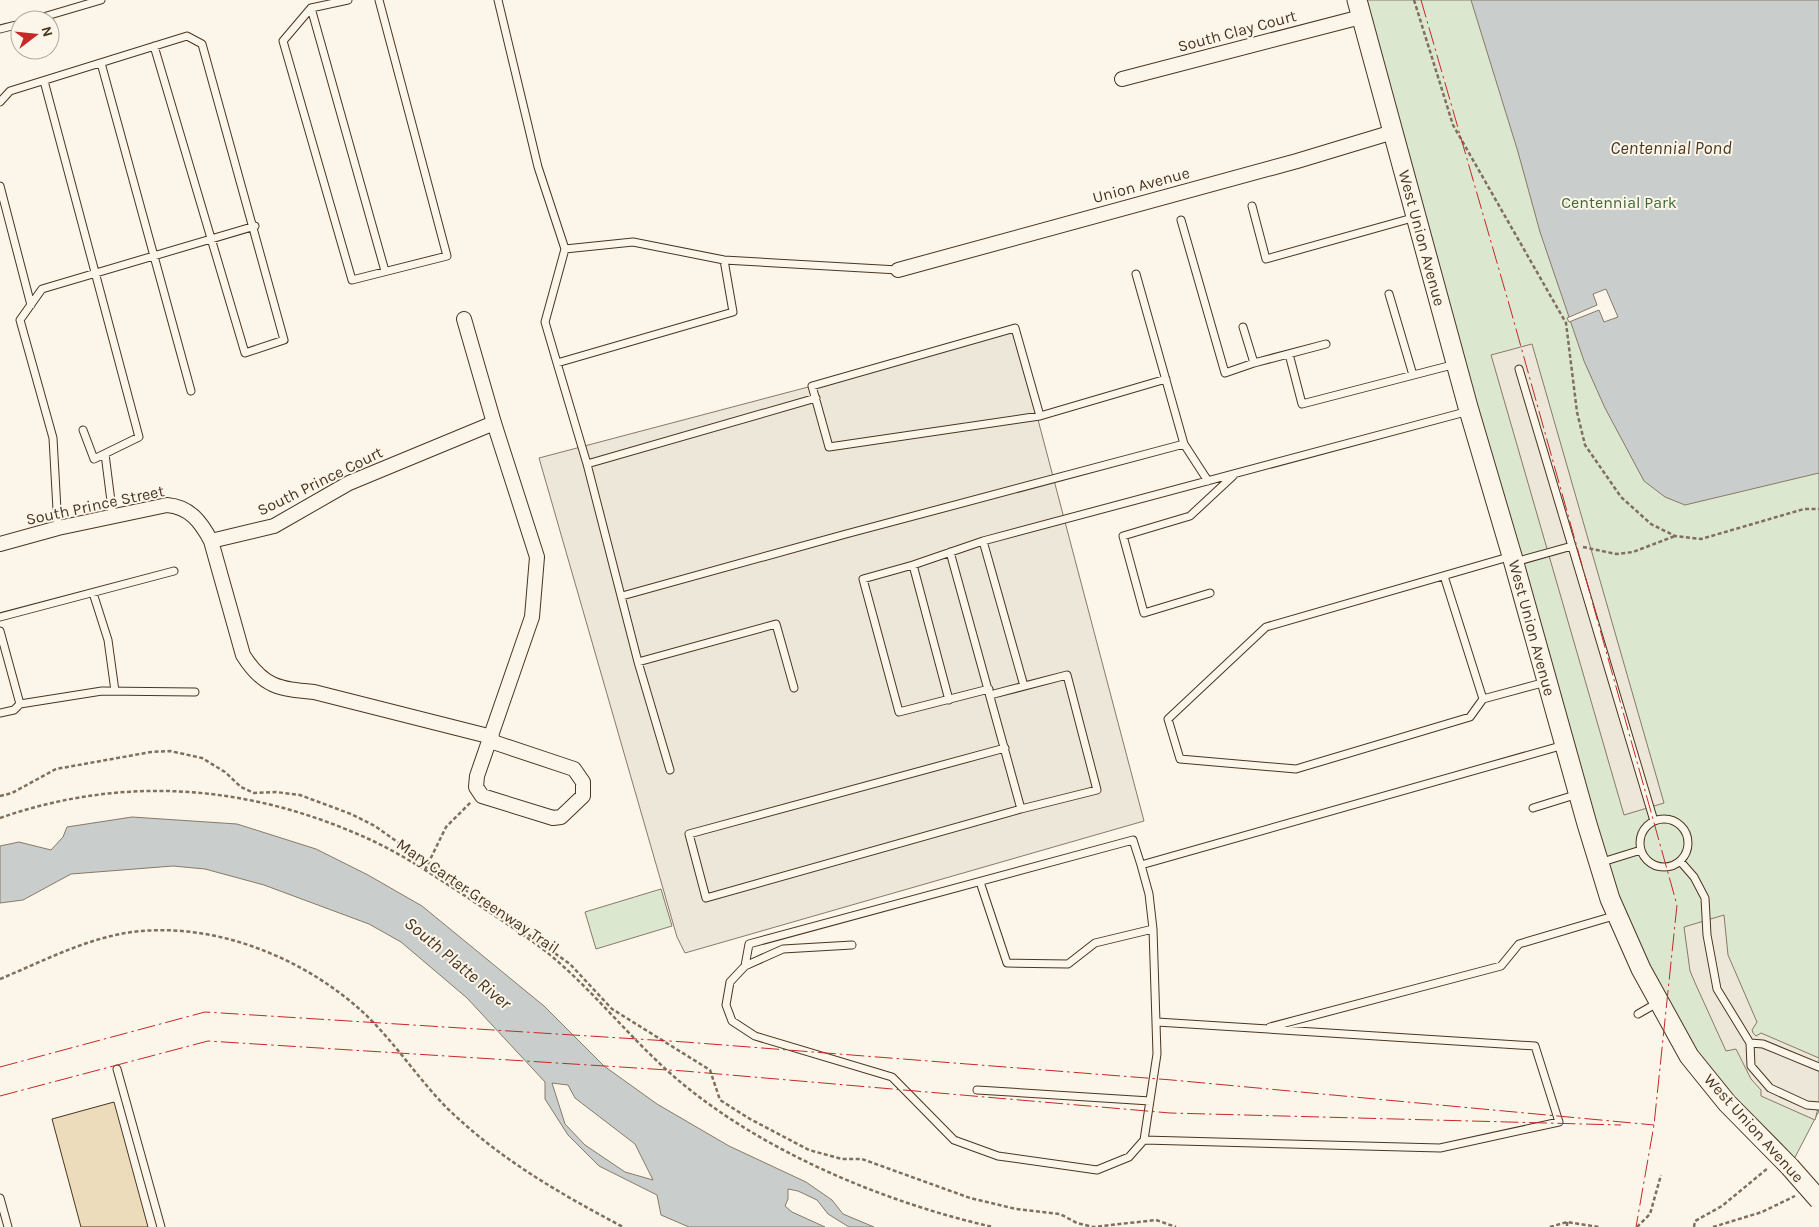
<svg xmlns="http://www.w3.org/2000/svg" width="1819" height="1227" font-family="Karla,sans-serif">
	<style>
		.green { fill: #dce7d0; stroke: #887966 }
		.parking { fill: #ede7d9; stroke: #887966 }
		.water { fill: #c9cecd; stroke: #887966; fill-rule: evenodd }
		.pier { fill: #fbf6e9; stroke: #887966 }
		.building { fill: #ecdcbc; stroke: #4a3520 }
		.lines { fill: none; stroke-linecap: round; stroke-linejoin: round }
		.lane-casing { stroke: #4a3520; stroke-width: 9 }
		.street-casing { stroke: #4a3520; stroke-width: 16 }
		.secondary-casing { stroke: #4a3520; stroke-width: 21 }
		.path { stroke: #7f6f5c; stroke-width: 2.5; stroke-dasharray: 4 2.5; stroke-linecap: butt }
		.lane { stroke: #fbf6e9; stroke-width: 7 }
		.street { stroke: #fbf6e9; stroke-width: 14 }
		.secondary { stroke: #fbf6e9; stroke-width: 19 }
		.secondary-bridge-casing { stroke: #4a3520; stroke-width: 21; stroke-linecap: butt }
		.secondary-bridge { stroke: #fbf6e9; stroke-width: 19 }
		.power { stroke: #c62828; stroke-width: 1; stroke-dasharray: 18 4 2.5 4; stroke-linecap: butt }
		.labels { text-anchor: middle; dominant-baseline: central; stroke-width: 4; stroke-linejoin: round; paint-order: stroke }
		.street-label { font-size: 16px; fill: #4a3520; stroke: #fbf6e9 }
		.park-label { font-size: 16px; fill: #436837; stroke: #fbf6e9 }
		.water-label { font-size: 18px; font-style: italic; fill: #4a3520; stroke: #fbf6e9 }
	</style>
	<rect width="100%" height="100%" fill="#fbf6e9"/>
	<path class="green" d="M1358,0H1819V1111L1790,1167L1727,1103L1617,915Z
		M661,889L672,926L596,949L585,912Z"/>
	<path class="parking" d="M1013,325L1144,821L685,953L677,937L539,458L812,386Z
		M1532,344L1664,803L1624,815L1491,355Z
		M1724,915L1728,955L1757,1022L1752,1030L1753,1033L1756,1036L1761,1033L1819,1058V1104L1815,1120L1761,1096V1090L1751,1079L1736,1049L1726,1051L1696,985L1690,971L1684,927Z"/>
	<path class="water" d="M1471,0H1819V473L1685,505L1665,497L1644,481L1605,408L1584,361L1540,232L1518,152Z
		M132,817L237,824L316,849L368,875L422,906L544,1006L604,1066L657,1104L729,1146L806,1182L832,1200L843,1214L874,1227H849L828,1214L817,1200L798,1191L788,1189V1199L785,1206L792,1212L825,1227H689L661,1215L657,1195L599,1166L568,1135L545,1099V1082L467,998L401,942L369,924L264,885L205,869L173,866L71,874L23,900L0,903V846L19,842L51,850L63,837L67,827ZM552,1083L568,1085L575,1098L635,1144L653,1180L625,1172L585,1145L565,1124Z"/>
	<path class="pier" d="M1606,289L1618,317L1604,322L1599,310L1569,322L1567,318L1597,305L1593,294Z"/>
	<path class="building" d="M114,1102L148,1227H81L52,1119Z"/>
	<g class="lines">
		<g class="lane-casing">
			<path id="lane" d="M348,0L311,8L283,41L352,280L447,256L379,0
				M498,0L538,167L565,249L633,242L724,260L898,270
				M311,8L385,271
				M33,20L101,0
				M0,29L20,24
				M101,63L191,391
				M44,81L139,437L94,459L83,430
				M0,102L10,91L187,36L202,44L284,340L245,353L154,46
				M0,186L31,305
				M1252,206L1266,259L1416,217
				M1181,220L1225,373L1254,363
				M565,249L545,322L557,363L733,312L724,260
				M1136,274L1184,444L1208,481
				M1389,294L1413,375
				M1243,327L1254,363L1326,344
				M1289,354L1302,404L1456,364
				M557,363L587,464
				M1519,369L1654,821
				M1040,416L1015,328L812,386L829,447L1040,416L1166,379
				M105,454L113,517
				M58,528L53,438L20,320L42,289L255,226
				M950,552L1021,809
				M1512,556L1266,627L1168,719L1180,759L1296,769L1470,717L1483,699L1546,682
				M1515,562L1572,546
				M913,565L983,541
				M1444,576L1483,699
				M93,593L108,640L115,691
				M1210,593L1144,613L1123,536L1190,516L1233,476
				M622,596L846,534L1184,444
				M0,617L174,571
				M0,631L20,704L14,710L0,713
				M638,662L776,624L794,688
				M1024,686L983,541L1469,411
				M990,695L1067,675L1097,790L1021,809L706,898L689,834L1005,748
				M949,700L913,565L863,579L899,712L989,689
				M20,704L102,691L195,692
				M670,770L638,662L587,464L816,398
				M1533,808L1578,794
				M1640 843a24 24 0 1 1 48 0a24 24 0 1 1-48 0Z
				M1680,861L1694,877L1705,898L1707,935L1717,989L1750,1043L1751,1066L1770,1088L1807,1105L1819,1106
				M1599,863L1641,850
				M980,882L1007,963L1068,964L1095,943L1153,929
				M852,945L783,949L745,966L730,982L726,1005L732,1021L755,1036L892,1077L954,1140L998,1156L1097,1170L1129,1157L1144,1140L1157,1054L1153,929L1149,894L1141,865L1564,745
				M745,966L749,944L1133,840L1141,865
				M1638,1014L1659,1002
				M1270,1027L1501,966L1519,944L1617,915
				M1750,1043L1763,1044L1819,1067
				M117,1069L161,1227
				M977,1090L1150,1101
				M1144,1140L1440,1148L1559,1122L1535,1046L1157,1022
				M0,1198L8,1227"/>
		</g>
		<g class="street-casing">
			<path id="street" d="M1122,79L1361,17
				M898,270L1297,161L1393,132
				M464,319L494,423L537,557L532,617L477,776L476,787L482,796L553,818L561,817L583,796V782L574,769L490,741
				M211,541L274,526L349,483L494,423
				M0,544L58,528L167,505C190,507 201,522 211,541L243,655C263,687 279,689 314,692L492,737"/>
		</g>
		<g class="secondary-casing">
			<path id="secondary" d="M1357,0L1468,407L1512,556L1587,824L1610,899L1641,969L1689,1056L1727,1103L1790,1167"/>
		</g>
		<path class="path" d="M1414,0L1453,125L1566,323L1577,412L1585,445L1621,497L1651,524L1675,536L1701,539L1804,509H1819
			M1583,547L1616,554L1633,552L1675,536
			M0,796L12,793L56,769L151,752L170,751L202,758L225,772L241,787L254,793L276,792L300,795L351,814L375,826L424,861
			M0,818C126,774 253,785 373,841C407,857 439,879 470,899C496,917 524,934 549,954C595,992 632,1041 678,1080C763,1152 886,1203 993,1227
			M433,867L570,964L612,1009L710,1070L720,1100L750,1119L809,1150L842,1159H862L970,1198L1016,1209L1060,1214L1077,1223L1093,1227L1156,1220L1176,1227
			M425,870L446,827L471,802
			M0,979C46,960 92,935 142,931C222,924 309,961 366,1015C396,1044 419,1080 448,1109C501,1160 559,1193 623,1227
			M1567,1222V1227
			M1550,1227L1567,1222L1599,1227
			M1637,1227L1650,1214L1661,1175
			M1694,1227L1695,1221L1722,1206L1768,1168
			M1713,1227L1762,1212L1795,1196"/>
		<use href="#lane" class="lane"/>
		<use href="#street" class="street"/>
		<use href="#secondary" class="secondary"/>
		<g class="secondary-bridge-casing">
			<path id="secondary-bridge" d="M1790,1167L1819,1200"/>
		</g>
		<use href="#secondary-bridge" class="secondary-bridge"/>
		<path class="power" d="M1421,0L1511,311L1677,905L1654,1125L1636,1227
			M0,1067L205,1012L685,1042L1172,1080L1654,1125
			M0,1096L208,1041L684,1071L1170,1113L1621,1125"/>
	</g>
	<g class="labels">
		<g class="street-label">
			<text transform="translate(1237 31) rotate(-15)">South Clay Court</text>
			<text transform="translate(1141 185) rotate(-15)">Union Avenue</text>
			<text transform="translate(1422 238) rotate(75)">West Union Avenue</text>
			<text transform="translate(320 481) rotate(-26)">South Prince Court</text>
			<text transform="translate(95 505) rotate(-12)">South Prince Street</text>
			<text transform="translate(1532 628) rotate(75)">West Union Avenue</text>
			<text transform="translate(478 896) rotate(34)">Mary Carter Greenway Trail</text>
			<text transform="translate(1754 1128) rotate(48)">West Union Avenue</text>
		</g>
		<g class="park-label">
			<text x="1619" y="202">Centennial Park</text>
		</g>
		<g class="water-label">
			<text x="1671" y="148">Centennial Pond</text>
			<text transform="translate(458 963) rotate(40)">South Platte River</text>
		</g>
	</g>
	<g transform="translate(35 35) rotate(74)"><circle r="24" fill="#fbf6e9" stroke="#b4a999"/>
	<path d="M0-4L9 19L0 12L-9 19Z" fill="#c62828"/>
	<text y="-8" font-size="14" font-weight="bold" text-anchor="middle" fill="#4a3520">N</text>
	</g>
</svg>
